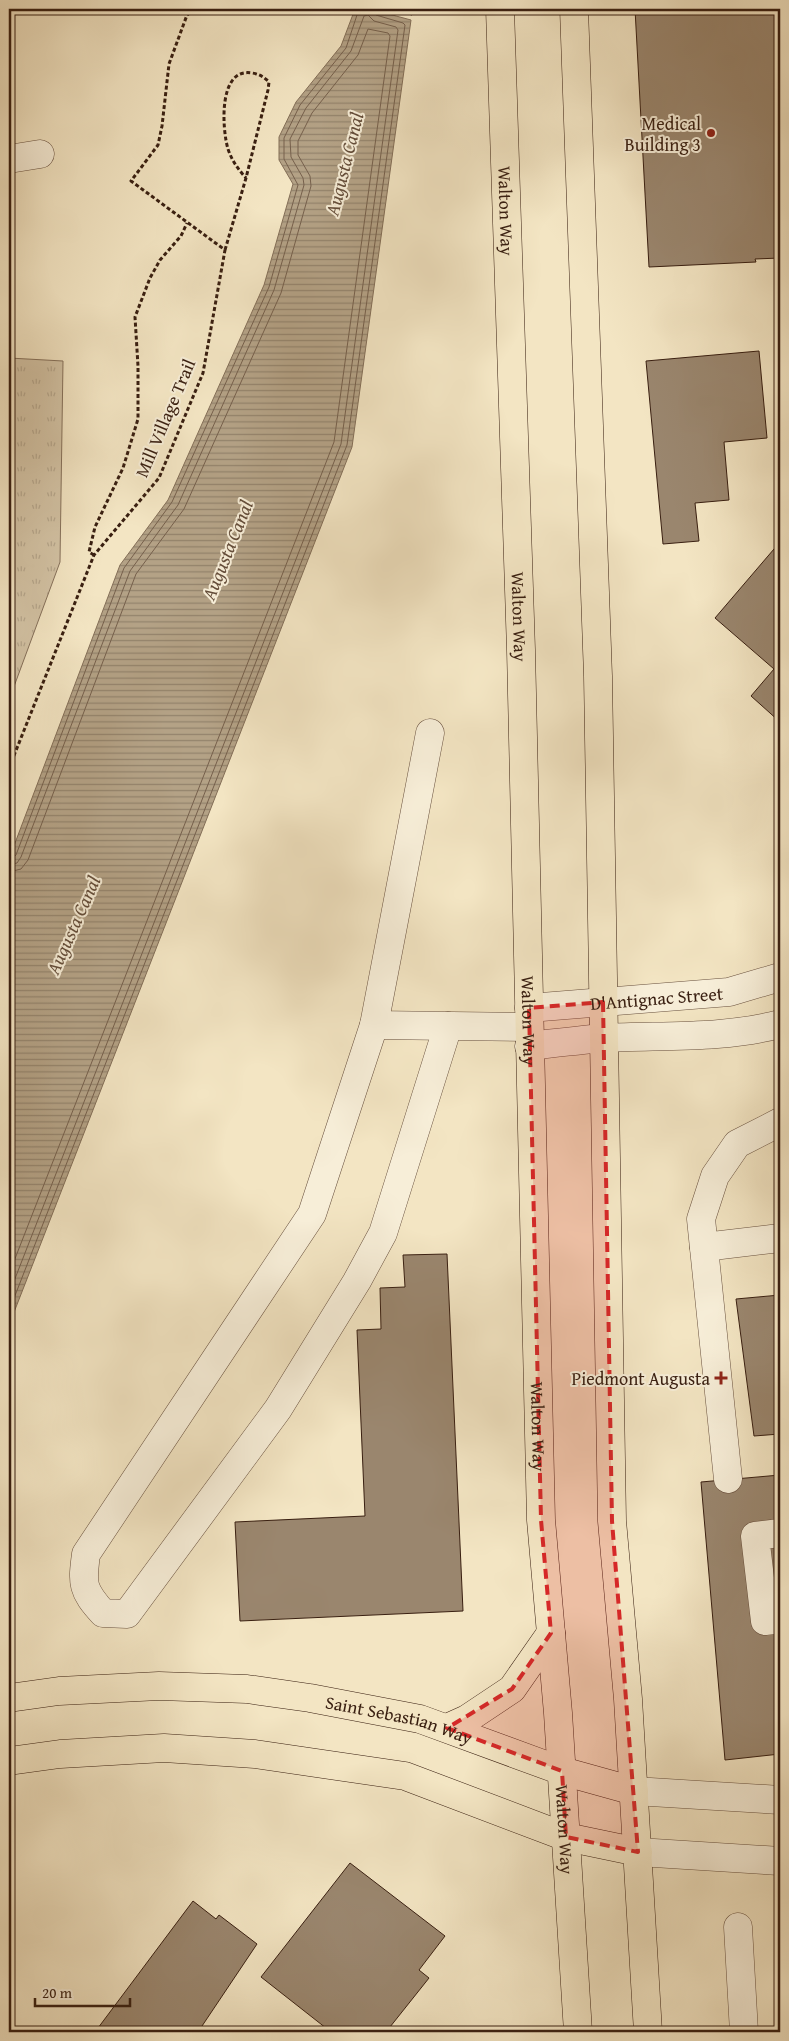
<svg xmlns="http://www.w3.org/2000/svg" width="789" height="2041" font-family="'Gentium Book Plus',serif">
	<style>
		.park { fill: url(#park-tufts); stroke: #86715b }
		.water { fill: url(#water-rules); stroke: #836e57 }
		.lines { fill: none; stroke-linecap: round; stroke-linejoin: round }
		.shore { stroke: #76604c; stroke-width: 1 }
		.building { fill: #9a866e; stroke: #391f11 }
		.minor-casing { stroke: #68503e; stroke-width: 29 }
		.major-casing { stroke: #391f11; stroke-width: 29 }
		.path { stroke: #391f11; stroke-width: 3; stroke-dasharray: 4 2.5; stroke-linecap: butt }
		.minor { stroke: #f7eed8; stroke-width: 28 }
		.major { stroke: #f3e5c3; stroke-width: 28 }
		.marked { fill: #d62828; fill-opacity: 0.2; stroke: #d62828; stroke-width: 4; stroke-dasharray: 10 6; stroke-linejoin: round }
		.poi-dot { fill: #8f2418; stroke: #f7eed8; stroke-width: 2 }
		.labels { text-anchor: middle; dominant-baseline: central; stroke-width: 4; stroke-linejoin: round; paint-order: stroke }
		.poi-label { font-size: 18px; fill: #391f11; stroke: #f7eed8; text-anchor: end }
		.street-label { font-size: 18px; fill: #391f11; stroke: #f7eed8 }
		.water-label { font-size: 19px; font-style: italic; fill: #644d3a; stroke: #f7eed8 }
	</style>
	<defs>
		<pattern id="park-tufts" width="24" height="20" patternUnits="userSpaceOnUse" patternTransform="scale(1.25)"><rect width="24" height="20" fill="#d3c3a5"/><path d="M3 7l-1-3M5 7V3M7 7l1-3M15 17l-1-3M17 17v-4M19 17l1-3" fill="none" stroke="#b6a78d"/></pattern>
		<pattern id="water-rules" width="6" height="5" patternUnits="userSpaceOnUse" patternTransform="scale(1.25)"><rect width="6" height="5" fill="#b4a286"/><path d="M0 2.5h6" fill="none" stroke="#93836c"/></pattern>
	</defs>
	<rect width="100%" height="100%" fill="#f3e5c3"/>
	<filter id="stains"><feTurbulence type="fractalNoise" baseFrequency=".004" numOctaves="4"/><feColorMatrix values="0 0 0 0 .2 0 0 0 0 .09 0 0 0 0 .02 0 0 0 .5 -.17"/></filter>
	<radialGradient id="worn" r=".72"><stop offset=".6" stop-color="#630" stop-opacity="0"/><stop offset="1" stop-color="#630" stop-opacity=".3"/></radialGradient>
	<path class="park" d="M9,358L63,361L60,562L9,700Z"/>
	<path class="water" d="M355,9H370L411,20L352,447L9,1325V859L120,565L168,500L264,285L293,184L279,160V137L296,102L341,46Z"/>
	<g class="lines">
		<path class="shore" d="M9,858H13L16,855L124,568L172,502L269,287L298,185L284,159V138L300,105L346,48L359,9
			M9,865L17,863L21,857L130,571L178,505L274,290L304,185L303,178L291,157L290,139L306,108L351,51L364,16L368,15L374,21L396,27L398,30L341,444L9,1294
			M9,872L21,869L28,860L136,574L184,509L281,293L311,186L310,176L298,155V141L312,113L358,55L368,29L388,33L390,36L334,442L9,1274
			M9,1311L347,445L405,25L403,23L376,15L373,9"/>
	</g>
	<path class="building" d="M389,9H414L412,15Z
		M635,9H780V258L755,259L756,262L649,267Z
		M759,351L767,438L724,442L729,500L695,503L699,541L663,544L646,361Z
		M780,542V722L751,696L774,669L715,618Z
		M447,1254L463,1611L240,1621L235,1522L365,1516L357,1330L381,1329L380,1288L405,1287L403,1255Z
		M780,1295V1434L754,1436L736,1299Z
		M780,1475V1754L725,1760L701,1482Z
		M350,1863L445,1936L419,1970L429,1978L386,2032H331L261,1977Z
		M193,1901L216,1919L219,1915L257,1944L198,2032H95Z"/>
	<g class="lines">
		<g class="minor-casing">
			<g id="minor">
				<path d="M9,159L40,154"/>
				<path d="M430,733L374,1025L529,1027"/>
				<path id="s1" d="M529,1008L729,992L780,977"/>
				<path d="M374,1025L312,1214L86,1554C82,1584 82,1590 103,1613L127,1614L278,1409L357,1281L383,1233L448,1026"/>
				<path d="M529,1046C555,1043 580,1040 605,1038C664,1035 723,1039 780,1024"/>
				<path d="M704,1247L780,1238"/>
				<path d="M728,1479L701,1219L715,1176L737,1144L780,1122"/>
				<path d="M780,1533L755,1536L765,1621L780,1619"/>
				<path d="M634,1791L780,1800"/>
				<path d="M638,1852L780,1861"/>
				<path d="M738,1927L744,2032"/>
			</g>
		</g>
		<g class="major-casing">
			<g id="major">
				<path id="s2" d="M500,9L521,650L541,1520L558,1713L578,2032"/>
				<path d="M574,9L598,676L612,1521L628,1699L648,2032"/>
				<path id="s3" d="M9,1698L59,1691L159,1686L247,1689L310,1698L420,1719L562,1771L634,1791"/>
				<path d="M447,1728L467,1719L512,1689L551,1633"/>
				<path d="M9,1761L60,1754L164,1748L255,1754L405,1776L566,1837L638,1852"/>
			</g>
		</g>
		<path class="path" d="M225,250L246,178L268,90L269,82C264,77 259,74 252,73C218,67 222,129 228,149C232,161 238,169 246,178
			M94,555L89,552L95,527L123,468L138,419V366L135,317L150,278L160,260L181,236L187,223
			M9,768L94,555L159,478L203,373L225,250L131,181L158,145L162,126L169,64L187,15L194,9"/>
		<use href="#minor" class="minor"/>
		<use href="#major" class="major"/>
	</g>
	<path class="marked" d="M603,1002L612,1521L638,1852L566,1837L562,1771L447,1728L512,1689L551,1633L541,1520L529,1008Z"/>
	<g class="poi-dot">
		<circle cx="711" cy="133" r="5"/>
		<path d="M718.5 1370.5h5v5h5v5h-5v5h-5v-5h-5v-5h5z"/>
	</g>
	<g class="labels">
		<g class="poi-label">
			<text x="701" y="123">Medical<tspan x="701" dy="21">Building 3</tspan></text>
			<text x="710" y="1378">Piedmont Augusta</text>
		</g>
		<g class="street-label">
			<text stroke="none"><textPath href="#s2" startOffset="202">Walton Way</textPath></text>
			<text transform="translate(165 418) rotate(-67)">Mill Village Trail</text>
			<text stroke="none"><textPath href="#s2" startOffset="608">Walton Way</textPath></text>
			<text stroke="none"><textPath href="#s1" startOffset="128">D'Antignac Street</textPath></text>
			<text stroke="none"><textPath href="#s2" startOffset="1012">Walton Way</textPath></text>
			<text stroke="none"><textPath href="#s2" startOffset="1418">Walton Way</textPath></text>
			<text stroke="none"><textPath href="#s3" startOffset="394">Saint Sebastian Way</textPath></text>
			<text stroke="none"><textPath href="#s2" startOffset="1822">Walton Way</textPath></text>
		</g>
		<g class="water-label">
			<text transform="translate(344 164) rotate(-76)">Augusta Canal</text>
			<text transform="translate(227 550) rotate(-68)">Augusta Canal</text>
			<text transform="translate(73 925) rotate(-66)">Augusta Canal</text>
		</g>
	</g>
	<rect width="789" height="2041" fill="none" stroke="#f3e5c3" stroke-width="30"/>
	<rect x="10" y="10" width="769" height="2021" fill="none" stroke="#391f11" stroke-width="2.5"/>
	<rect x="15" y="15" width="759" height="2011" fill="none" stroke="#391f11"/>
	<path d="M35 1998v8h95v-8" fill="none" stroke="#391f11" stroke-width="2.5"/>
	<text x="42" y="1998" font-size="15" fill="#391f11" stroke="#f7eed8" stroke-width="4" paint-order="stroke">20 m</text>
	<rect width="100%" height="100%" filter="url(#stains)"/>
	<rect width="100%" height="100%" fill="url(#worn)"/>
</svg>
